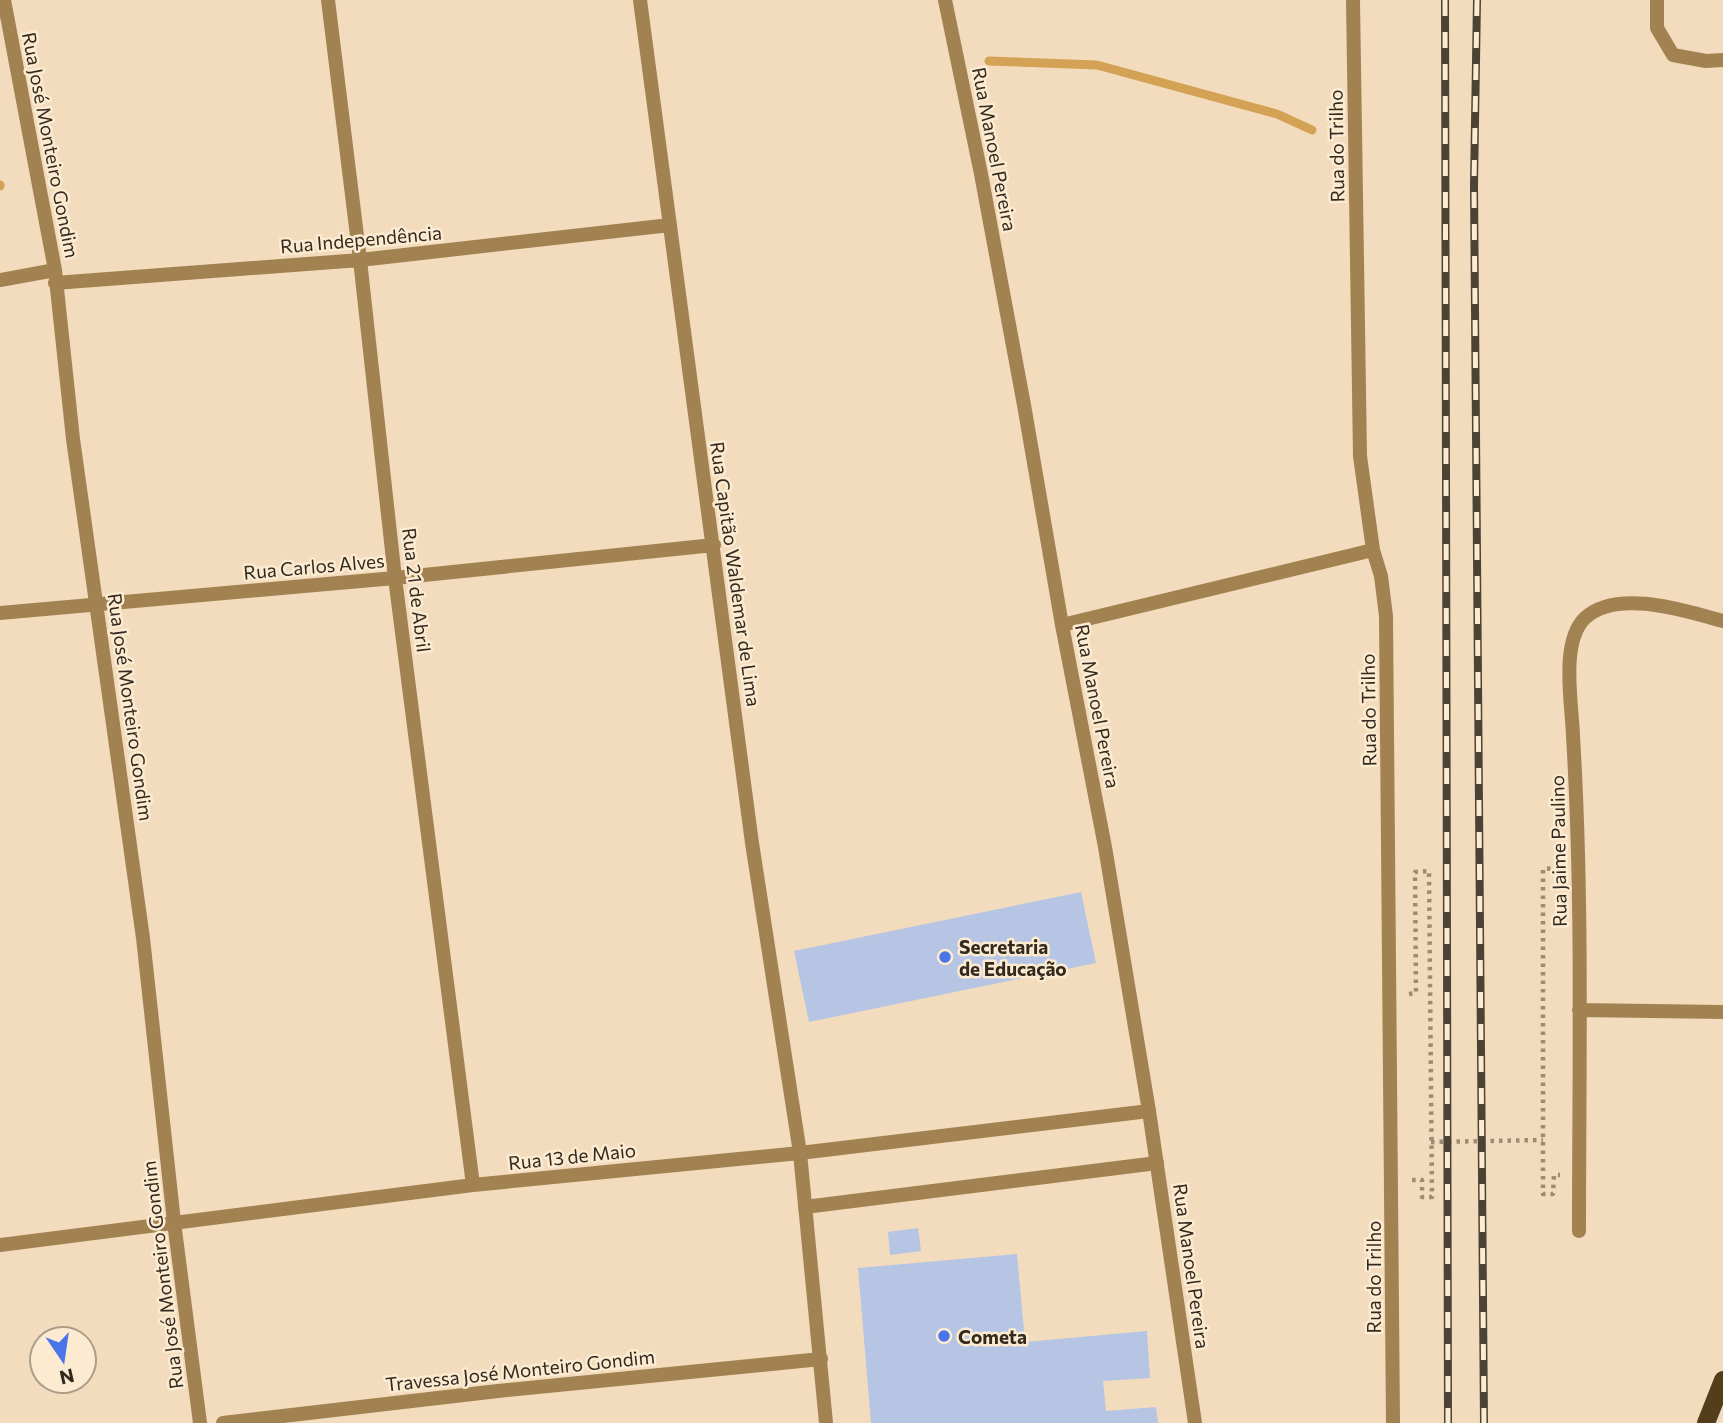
<svg xmlns="http://www.w3.org/2000/svg" width="1723" height="1423" font-family="Commissioner,sans-serif">
	<style>
		.lines { fill: none; stroke-linecap: round; stroke-linejoin: round }
		.stream { stroke: #d4a255; stroke-width: 9 }
		.building { fill: #b6c5e4 }
		.path { stroke: #9c8c76; stroke-width: 4.5; stroke-dasharray: 3.5 5; stroke-linecap: butt }
		.service { stroke: #a38251; stroke-width: 14 }
		.minor { stroke: #a38251; stroke-width: 14 }
		.tertiary { stroke: #a38251; stroke-width: 14 }
		.primary { stroke: #533d1b; stroke-width: 18 }
		.rail-casing { stroke: #4d4334; stroke-width: 8 }
		.rail { stroke: #fcead1; stroke-width: 5; stroke-dasharray: 16; stroke-linecap: butt }
		.poi-dot { fill: #4875e8; stroke: #fcead1; stroke-width: 2.5 }
		.labels { text-anchor: middle; dominant-baseline: central; stroke-width: 5; stroke-linejoin: round; paint-order: stroke }
		.street-label { font-size: 19px; fill: #322a1e; stroke: #fcead1 }
		.poi-label { font-size: 19px; font-weight: bold; fill: #322a1e; stroke: #fcead1; text-anchor: start }
	</style>
	<rect width="100%" height="100%" fill="#f2dcbd"/>
	<g class="lines">
		<path class="stream" d="M989,61L1097,65L1277,114L1312,130
			M0,185V186"/>
	</g>
	<path class="building" d="M1081,892L1096,963L809,1022L794,951Z
		M918,1228L921,1251L890,1255L888,1232Z
		M1017,1254L1025,1342L1147,1331L1150,1378L1103,1381L1106,1411L1156,1407L1158,1423H871L858,1268Z"/>
	<g class="lines">
		<path class="path" d="M1559,868L1543,869V1194H1553L1554,1175H1560
			M1409,994L1416,993L1415,872L1429,871L1432,1197H1422V1180H1412
			M1431,1142L1543,1140"/>
		<path class="service" d="M1657,0V28L1673,55L1706,61L1723,60
			M805,1207L1157,1163"/>
		<path class="minor" d="M4,0L55,270L73,439L143,938L174,1222L200,1423
			M328,0L360,260L395,578L473,1185
			M1353,0L1360,456L1373,550L1381,576L1386,616L1393,1423
			M0,280L55,270
			M55,283L360,260L670,225
			M0,613L395,578L714,545
			M1062,625L1373,550
			M1579,1010L1723,1012
			M1149,1111L1195,1423
			M1579,1231C1579,1066 1583,901 1573,736C1572,704 1560,642 1585,618C1617,588 1686,611 1723,621
			M0,1245L473,1185L800,1153L752,843L640,0
			M223,1423L498,1391L821,1359"/>
		<path class="tertiary" d="M826,1423L800,1153L1149,1111L1105,847L1062,625L1024,405L981,174L945,0"/>
		<path class="primary" d="M1706,1423L1723,1380"/>
		<g class="rail-casing">
			<path id="rail" d="M1445,0L1448,1423
				M1477,0L1474,185L1484,1423"/>
		</g>
		<use href="#rail" class="rail"/>
	</g>
	<g class="poi-dot">
		<circle cx="945" cy="957" r="7"/>
		<circle cx="944" cy="1336" r="7"/>
	</g>
	<g class="labels">
		<g class="street-label">
			<text transform="translate(51 145) rotate(79)">Rua José Monteiro Gondim</text>
			<text transform="translate(1336 146) rotate(-91)">Rua do Trilho</text>
			<text transform="translate(995 149) rotate(79)">Rua Manoel Pereira</text>
			<text transform="translate(361 239) rotate(-5)">Rua Independência</text>
			<text transform="translate(314 566) rotate(-5)">Rua Carlos Alves</text>
			<text transform="translate(736 574) rotate(82)">Rua Capitão Waldemar de Lima</text>
			<text transform="translate(417 590) rotate(83)">Rua 21 de Abril</text>
			<text transform="translate(1098 706) rotate(79)">Rua Manoel Pereira</text>
			<text transform="translate(131 707) rotate(82)">Rua José Monteiro Gondim</text>
			<text transform="translate(1368 710) rotate(-91)">Rua do Trilho</text>
			<text transform="translate(1558 851) rotate(-91)">Rua Jaime Paulino</text>
			<text transform="translate(572 1156) rotate(-6)">Rua 13 de Maio</text>
			<text transform="translate(1192 1266) rotate(82)">Rua Manoel Pereira</text>
			<text transform="translate(162 1275) rotate(-97)">Rua José Monteiro Gondim</text>
			<text transform="translate(1373 1277) rotate(-90)">Rua do Trilho</text>
			<text transform="translate(520 1370) rotate(-6)">Travessa José Monteiro Gondim</text>
		</g>
		<g class="poi-label">
			<text x="959" y="946">Secretaria<tspan x="959" dy="22">de Educação</tspan></text>
			<text x="958" y="1336">Cometa</text>
		</g>
	</g>
	<g transform="translate(63 1360) rotate(167)"><circle r="33" fill="#fcead1" stroke="#ab9d89" stroke-width="2"/>
	<path d="M0-5L12 26L0 18L-12 26Z" fill="#4875e8"/>
	<text y="-10" font-size="19" font-weight="bold" text-anchor="middle" fill="#322a1e">N</text>
	</g>
</svg>
